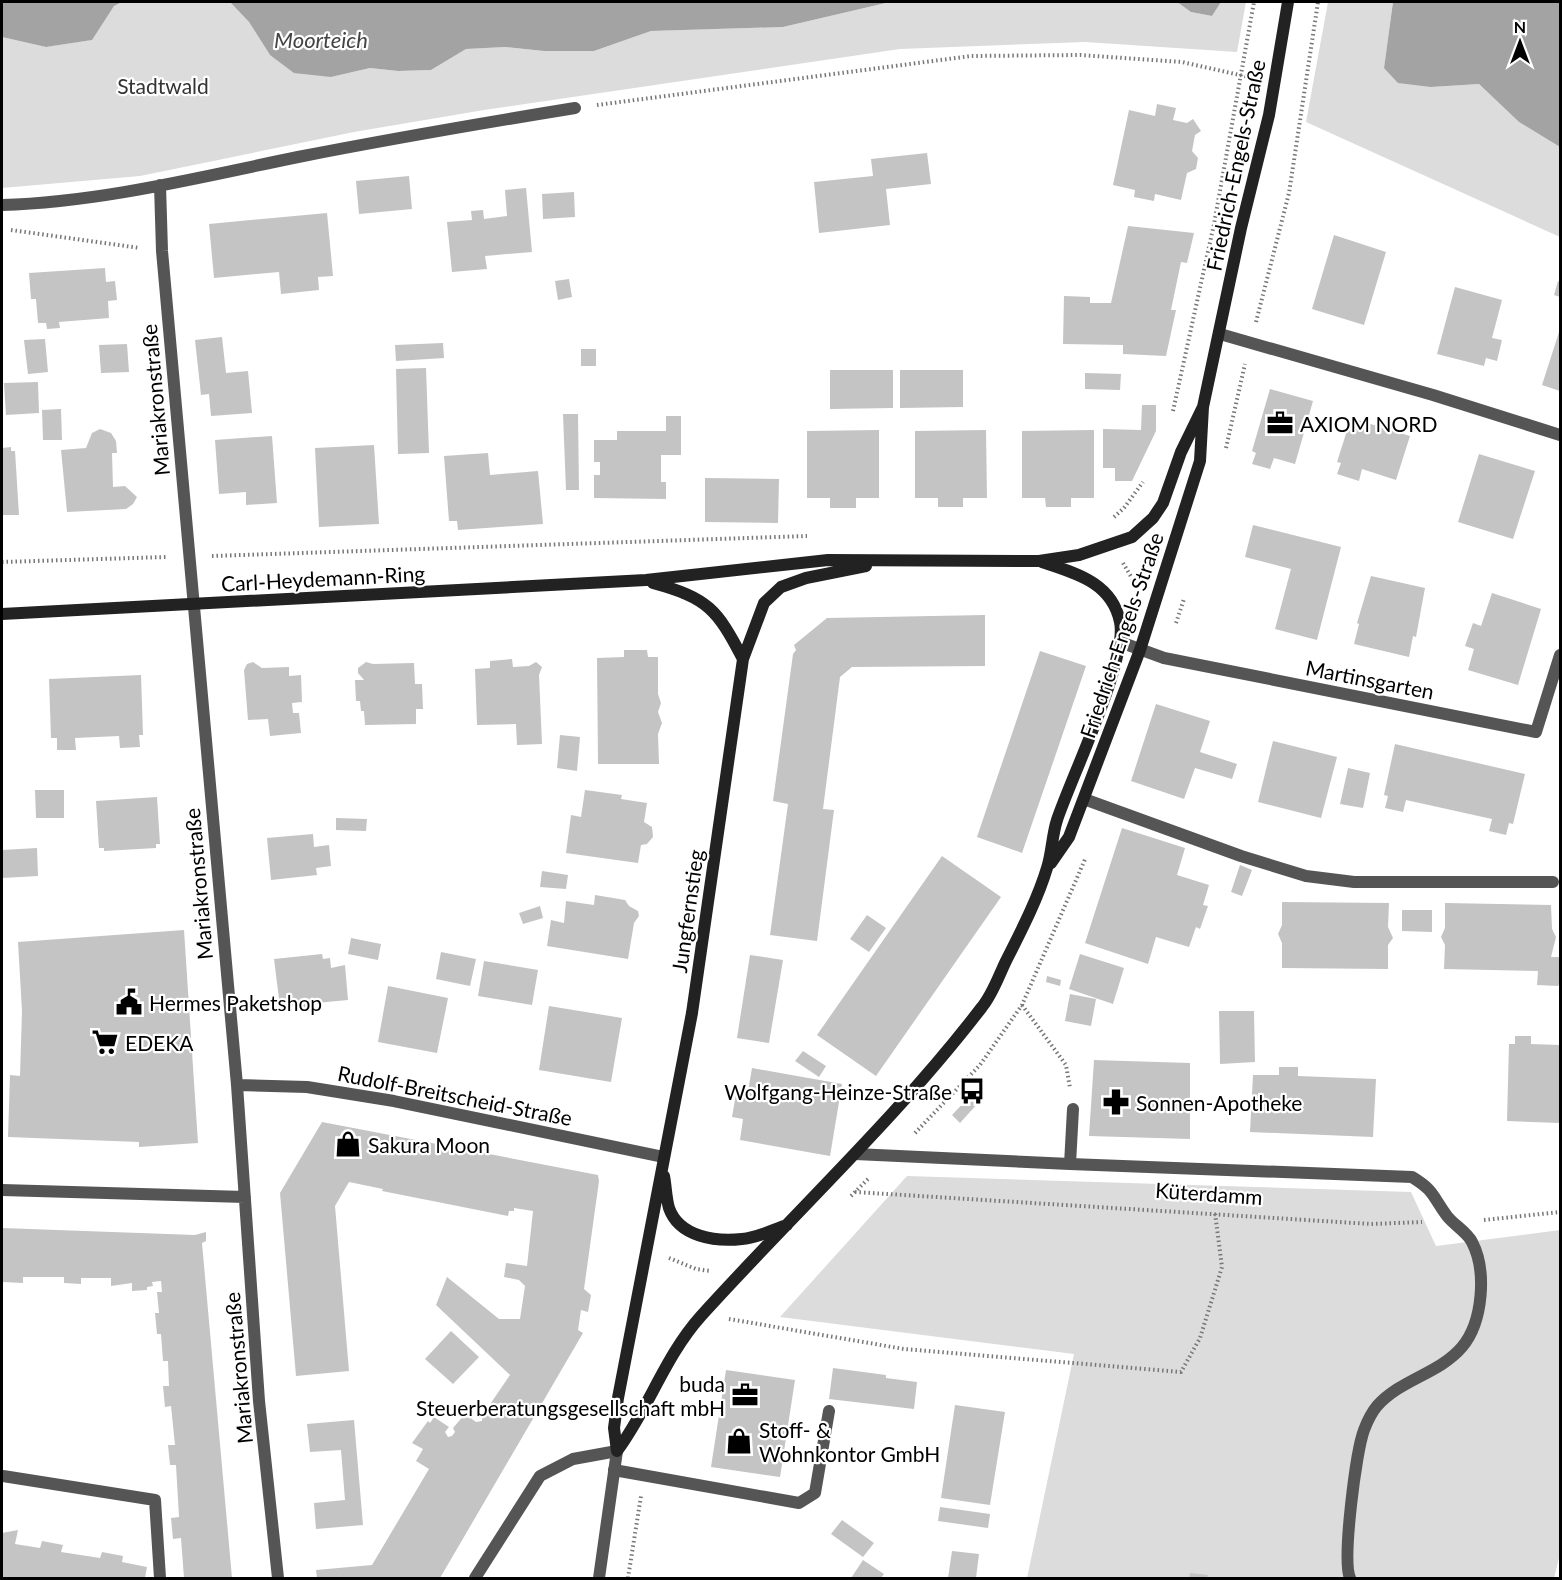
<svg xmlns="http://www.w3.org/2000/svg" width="1562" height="1580" font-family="Lato,sans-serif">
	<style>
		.green { fill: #dcdcdc }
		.water { fill: #a3a3a3 }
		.building { fill: #c4c4c4 }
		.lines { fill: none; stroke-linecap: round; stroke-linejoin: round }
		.path { stroke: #777; stroke-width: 4; stroke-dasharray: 1.5 3; stroke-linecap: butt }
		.service { stroke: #555; stroke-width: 12 }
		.minor { stroke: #555; stroke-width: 12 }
		.secondary { stroke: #222; stroke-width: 12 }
		.labels { text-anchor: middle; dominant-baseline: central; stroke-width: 4.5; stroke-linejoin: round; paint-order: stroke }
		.park-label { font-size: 21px; fill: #333; stroke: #fff }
		.street-label { font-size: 21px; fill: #000; stroke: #fff }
		.poi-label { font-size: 21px; fill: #000; stroke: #fff; text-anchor: start }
		.water-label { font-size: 22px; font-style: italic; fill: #444; stroke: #fff }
	</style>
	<rect width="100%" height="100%" fill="#fff"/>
	<path class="green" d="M122,2H230L249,22L270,55L331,77L370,68L398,71L431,70L466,49L505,47L544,51H594L651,31L783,27L890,2H1177L1191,12L1212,16L1221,2H1246L1237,52L1085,42L900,49L484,110L354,132L140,176L2,188V37L46,47L91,40L114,6Z
		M1328,2H1393L1384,68L1431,87L1479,84L1519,122L1560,147V237L1306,122Z
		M907,1176L1411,1192L1436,1246L1560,1230V1554L1554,1578H1027L1074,1354L780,1317Z"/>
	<path class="water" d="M2,2H122L114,6L92,40L46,47L2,37Z
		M230,2H890L783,27L651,31L594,51H544L505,47L466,49L431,70L398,71L370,68L331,77L294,73L270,55L249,22Z
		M1177,2H1221L1212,16L1191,12Z
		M1393,2H1560V147L1519,122L1479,84L1431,87L1398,83L1384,68Z"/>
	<path class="building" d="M1157,104L1176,108L1173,120L1187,123L1193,119L1201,131L1195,135L1192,151L1198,158L1196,169L1187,173L1181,200L1155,194L1154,201L1134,197L1135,190L1113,185L1129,110L1155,116Z
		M927,153L931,184L886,189L890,225L819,233L814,182L873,176L871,159Z
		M409,176L412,209L359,214L356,181Z
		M526,188L532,252L485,256L487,269L452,272L447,222L472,220L471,211L483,210L484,219L507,216L505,190Z
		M574,192L575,217L543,219L542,194Z
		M327,213L333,276L318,277L319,290L281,294L279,272L214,278L209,224Z
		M1128,226L1194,233L1187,263L1181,262L1171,310H1176L1166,356L1123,354V345L1063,344L1064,296L1090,297V303H1111Z
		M1334,235L1386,252L1364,325L1312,309Z
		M105,268L106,282L115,281L117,300L108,301L109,318L59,322L60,328L47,329L46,323H38L36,299H31L29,273Z
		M569,279L572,297L558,300L555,281Z
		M1558,281L1560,282V297L1554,295Z
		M1455,287L1502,300L1492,338L1502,340L1497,361L1486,358L1484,366L1437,354Z
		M1560,329V391L1542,385Z
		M222,337L226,373L248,371L252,413L211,416L209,394L201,395L195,340Z
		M45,339L48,372L28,374L24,340Z
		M443,343L444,358L396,361L395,345Z
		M127,344L129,372L101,373L99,345Z
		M581,349H596V366H581Z
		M426,368L429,453L398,454L396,369Z
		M830,370H893V408L830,409Z
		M900,370H963V407L900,408Z
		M1085,373L1121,374L1120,390L1085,389Z
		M38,382L39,413L6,415L4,383Z
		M1270,389L1313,401L1295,464L1274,458L1270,469L1252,464L1256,453L1252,451Z
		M1142,405H1156V431L1132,481H1115V468H1103V429L1141,430Z
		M61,409L62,440H43L42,410Z
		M563,414H578L579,490H566Z
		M666,416H681V455H661V482H666V499L594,498V475H600V462H594V440H617V431H666Z
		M1351,418L1410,436L1396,480L1362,469L1359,481L1337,474L1341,463L1337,462Z
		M100,429L111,433L116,441L117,453H112L113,487L125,486L137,497L133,504L126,509L67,512L61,450L86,448L92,433Z
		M879,430V498H856V508H830V498H807V431Z
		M986,430L987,498H963V507H938V498H915V431Z
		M1094,430V498H1071V507H1046L1045,498H1022V431Z
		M272,436L277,503L246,505V492L219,494L215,440Z
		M374,445L379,524L319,527L315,448Z
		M11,447V451H15L19,515H2V448Z
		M488,453L490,475L538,471L543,524L458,530L457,521H449L444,456Z
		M1479,454L1535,471L1513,539L1458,522Z
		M705,478L779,479L778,523L705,522Z
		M1253,525L1341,547L1317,640L1275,629L1291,569L1245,557Z
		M1371,576L1425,588L1416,637L1413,636L1409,657L1354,644L1359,624L1357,623Z
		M1492,593L1541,609L1518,685L1468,670L1474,649L1465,646L1473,623L1481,626Z
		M985,615V666L852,667L840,677L823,809L834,810L817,941L770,935L788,804L773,801L793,654L796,650L794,645L827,618Z
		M624,650H647L648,657H658V694L661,703L658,712L662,723L658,734L659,764H598L597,658L624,657Z
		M1040,651L1086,666L1022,853L977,837Z
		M512,659L513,667L529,666L536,662L542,667L539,675L542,744L517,745L516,724L477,725L475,669L490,668V661Z
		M253,662L262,668L289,667V676L301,675L302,702L292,703L293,713H299L301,733L270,736L268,719L248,720L244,670L247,664Z
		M366,662L373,664L414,663L415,684H422L423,709H416V724L365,725L364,711H361L360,701H356L355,680H364L358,673V668Z
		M141,675L143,735H139L140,747L120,748L119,736L75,738L76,750H57V738H51L49,679Z
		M1156,704L1210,721L1200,752L1237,764L1232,779L1195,768L1184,799L1131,781Z
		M560,735L580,737L577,771L557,768Z
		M1273,741L1337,757L1321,818L1258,802Z
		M1395,744L1525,774L1513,824L1509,823L1506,835L1489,831L1492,819L1406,800L1403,812L1385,808L1388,796L1384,795Z
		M1348,768L1370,773L1363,808L1340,804Z
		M35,790H64V818H36Z
		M585,790L622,795L621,799L647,803L644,822L652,827L653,837L647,844L641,845L638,863L566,853L571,815L581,817Z
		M157,797L160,844H156V848L104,851V848H99L96,801Z
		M336,818L367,819L366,831L336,830Z
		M1122,828L1185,848L1177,875L1209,885L1203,905L1208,906L1200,929L1196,927L1189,947L1156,937L1148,964L1085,943Z
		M313,834L314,847L329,845L331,866L316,868L317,875L271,880L267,838Z
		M37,848L38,876L2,878V850Z
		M942,856L1001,897L876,1076L817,1035Z
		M1240,865L1252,870L1242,896L1231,892Z
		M542,871L568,875L566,889L540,887Z
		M595,895L625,900L629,906L638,911L639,916L634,923L628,959L547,946L551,920L564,923L566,901L594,905Z
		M1282,902L1389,903L1388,927L1393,938L1388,945V969L1282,968V943L1278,934L1282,925Z
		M1445,903L1551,905L1552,929L1556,937L1551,957H1560V983L1558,986L1537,985L1538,971L1444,969L1445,945L1441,937L1445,928Z
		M540,906L543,918L523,924L519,913Z
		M1402,910H1432V932L1402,931Z
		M867,915L886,928L869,952L850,939Z
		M184,930L198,1143L139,1147V1142L8,1137L10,1075L20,1076L22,1011L18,942Z
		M351,938L381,944L378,960L348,954Z
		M441,952L476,959L470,986L436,979Z
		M322,954L323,959L330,958L331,968L345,965L348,1000L316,1003L309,1012L301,1009L298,1005L280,1007L274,959Z
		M1080,954L1124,968L1113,1004L1069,989Z
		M750,955L783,960L769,1043L737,1038Z
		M484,961L538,970L532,1005L478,996Z
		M1047,976L1061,980L1060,986L1046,982Z
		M388,986L448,998L437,1053L378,1042Z
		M1070,994L1096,999L1091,1026L1065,1021Z
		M549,1006L622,1018L611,1082L539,1070Z
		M1219,1011H1254L1255,1062L1220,1064Z
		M1515,1036H1531V1044L1560,1045V1123L1507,1121L1509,1044H1515Z
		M803,1051L826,1066L819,1077L795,1061Z
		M1094,1060L1190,1063V1139L1089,1136Z
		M1279,1067H1298V1076L1376,1079L1373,1137L1250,1132L1253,1075H1279Z
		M752,1068L842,1084L830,1156L740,1140L743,1119L732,1117L737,1088L748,1091Z
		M971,1095L979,1102L960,1123L952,1115Z
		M322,1122L598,1175L599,1181L584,1289L591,1295L588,1312L581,1310L578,1330L583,1333L440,1578H317L316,1570L372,1565L429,1469L416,1461L423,1449L412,1443L428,1421L430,1423L434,1417L449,1427L445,1432L448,1437L452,1436L455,1432L453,1428L465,1414L476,1422L482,1421V1416L510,1375L436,1305L447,1277L499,1319H520L525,1286L519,1280L504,1277L506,1263L527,1266L533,1211L514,1208V1211H509L508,1216L382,1191L383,1189L349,1182L335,1206L349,1371L296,1376L280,1193Z
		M2,1228L195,1235L206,1232V1241L202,1243L232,1578H184L181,1538L173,1539L171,1518L179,1517L176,1465H170L168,1445H175L171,1406L165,1407L163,1386H169L168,1361H163L161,1334H157L155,1313H159L157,1292H162L161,1281L152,1282L153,1286L147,1287V1290L132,1291V1283L111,1286V1278H81V1284L64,1283V1277H23V1283L3,1282Z
		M451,1331L479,1357L453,1384L425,1359Z
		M833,1368L886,1375V1378L917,1382L914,1409L829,1399Z
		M726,1370L795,1380L780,1477L711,1467Z
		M955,1405L1005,1412L990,1505L941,1498Z
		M354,1420L363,1525L316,1529L314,1503L345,1500L341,1450L310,1452L307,1424Z
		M940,1507L990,1514L988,1528L938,1521Z
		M842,1520L874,1543L863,1557L831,1534Z
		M18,1530L15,1544L40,1548L42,1541L63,1545L61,1552L100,1558L102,1552L123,1556L122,1562L147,1567L145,1578H2V1533Z
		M952,1551L979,1554L976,1578H948Z
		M863,1560L884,1574L881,1578H851Z
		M1190,1573L1208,1575L1207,1578H1189Z"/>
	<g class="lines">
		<path class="path" d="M597,105L971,56L1080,55L1182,62L1253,78
			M11,230L140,248
			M1256,322L1289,193L1318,2
			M1173,411L1214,224L1254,2
			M1226,448L1245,364
			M1114,517L1124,508L1143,482
			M212,556L807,536
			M2,562L166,557
			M1123,563L1136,585
			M1176,623L1184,599
			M1022,1005L1066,1065L1070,1088
			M915,1133L980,1065L1022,1005L1086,857
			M855,1192L1371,1224L1422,1222
			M851,1196L869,1178
			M1484,1220L1560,1212
			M669,1258L696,1269L710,1271
			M729,1319L904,1349L1181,1372L1200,1338L1222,1267L1215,1213
			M628,1578L641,1496"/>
		<path class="service" d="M1084,799L1241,856L1306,876L1354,882H1553
			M855,1154L1070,1164L1073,1109
			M1070,1164L1412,1177C1435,1191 1432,1196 1447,1216C1454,1225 1467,1232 1472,1242C1487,1271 1483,1322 1462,1347C1439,1374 1401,1379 1377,1406C1372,1412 1367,1422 1364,1430C1356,1451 1342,1560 1350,1578
			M614,1470L799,1503L815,1493L829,1411
			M3,1476L155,1500L160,1578"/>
		<path class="minor" d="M160,185L162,251L237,1085L259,1401L278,1578
			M2,205C101,202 200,177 298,157C390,139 483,123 575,108
			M1220,334L1433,395L1560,435
			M1120,642L1164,658L1536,732L1560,655
			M237,1085L307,1087L394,1101L664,1157
			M2,1190L245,1197
			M475,1578L540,1476L573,1459L617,1451L599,1578"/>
		<path class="secondary" d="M653,583C708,598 717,609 743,659
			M2,614L646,580L828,560L1039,561L1079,555L1132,537L1153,518L1163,503L1181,452L1203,407
			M1051,863L1069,837L1140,650L1200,461L1203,407L1241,228L1269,115L1288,2
			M664,1176C666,1186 666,1198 669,1208C679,1237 716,1242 742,1239C756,1238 773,1230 787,1225
			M617,1451C649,1408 665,1356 701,1316C794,1213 897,1118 982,1007C992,995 998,978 1005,963C1020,933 1037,901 1047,868C1052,853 1052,835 1057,820C1071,778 1128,660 1120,622C1112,582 1075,573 1042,562
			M617,1451L614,1428L618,1398L692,1013L743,659L764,603L781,587L806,578L866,566"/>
	</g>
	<defs>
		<g id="office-bare" transform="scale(2.07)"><path d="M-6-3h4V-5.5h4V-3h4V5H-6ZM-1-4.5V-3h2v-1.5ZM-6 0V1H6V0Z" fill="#000" stroke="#fff" stroke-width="2.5" paint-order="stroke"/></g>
		<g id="civic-bare" transform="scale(2.07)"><path d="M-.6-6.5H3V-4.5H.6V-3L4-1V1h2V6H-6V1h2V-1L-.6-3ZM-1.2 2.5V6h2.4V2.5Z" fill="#000" stroke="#fff" stroke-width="2.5" paint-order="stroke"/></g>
		<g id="supermarket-bare" transform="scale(2.07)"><path d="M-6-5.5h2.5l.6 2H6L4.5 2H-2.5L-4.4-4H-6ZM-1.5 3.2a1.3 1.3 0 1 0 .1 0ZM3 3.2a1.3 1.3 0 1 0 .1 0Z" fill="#000" stroke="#fff" stroke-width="2.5" paint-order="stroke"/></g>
		<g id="bus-bare" transform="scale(2.07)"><path d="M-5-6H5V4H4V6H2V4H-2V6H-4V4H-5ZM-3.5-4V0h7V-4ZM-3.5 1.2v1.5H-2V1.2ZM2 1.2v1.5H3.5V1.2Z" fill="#000" stroke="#fff" stroke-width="2.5" paint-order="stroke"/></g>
		<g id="pharmacy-bare" transform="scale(2.07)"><path d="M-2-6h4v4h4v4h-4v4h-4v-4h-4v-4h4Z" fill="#000" stroke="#fff" stroke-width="2.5" paint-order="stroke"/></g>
		<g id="shop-bare" transform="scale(2.07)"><path d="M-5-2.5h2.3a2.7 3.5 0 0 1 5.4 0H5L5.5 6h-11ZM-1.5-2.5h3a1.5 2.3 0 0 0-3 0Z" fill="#000" stroke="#fff" stroke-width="2.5" paint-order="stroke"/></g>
	</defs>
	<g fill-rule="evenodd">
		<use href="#office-bare" x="1280" y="423"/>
		<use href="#civic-bare" x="129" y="1002"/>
		<use href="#supermarket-bare" x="105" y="1042"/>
		<use href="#bus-bare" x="972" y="1091"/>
		<use href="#pharmacy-bare" x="1116" y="1102"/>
		<use href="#shop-bare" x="348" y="1144"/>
		<use href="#office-bare" x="745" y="1395"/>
		<use href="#shop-bare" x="739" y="1441"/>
	</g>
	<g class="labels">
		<g class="park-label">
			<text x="163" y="85">Stadtwald</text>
		</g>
		<g class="street-label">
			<text transform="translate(1235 165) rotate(-78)">Friedrich-Engels-Straße</text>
			<text transform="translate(155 400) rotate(-95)">Mariakronstraße</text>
			<text transform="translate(323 578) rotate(-3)">Carl-Heydemann-Ring</text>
			<text transform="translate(1121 635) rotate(-71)">Friedrich-Engels-Straße</text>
			<text transform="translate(1370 679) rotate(11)">Martinsgarten</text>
			<text transform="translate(198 884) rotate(-95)">Mariakronstraße</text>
			<text transform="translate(687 911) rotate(-82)">Jungfernstieg</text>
			<text transform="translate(455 1095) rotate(11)">Rudolf-Breitscheid-Straße</text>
			<text transform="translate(1209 1193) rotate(4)">Küterdamm</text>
			<text transform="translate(238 1368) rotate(-95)">Mariakronstraße</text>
		</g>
		<g class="poi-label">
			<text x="1300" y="423">AXIOM NORD</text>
			<text x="149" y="1002">Hermes Paketshop</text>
			<text x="125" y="1042">EDEKA</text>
			<text x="952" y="1091" text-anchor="end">Wolfgang-Heinze-Straße</text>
			<text x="1136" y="1102">Sonnen-Apotheke</text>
			<text x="368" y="1144">Sakura Moon</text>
			<text x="725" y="1383" text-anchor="end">buda<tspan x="725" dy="24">Steuerberatungsgesellschaft mbH</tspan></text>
			<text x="759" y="1429">Stoff- &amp;<tspan x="759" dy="24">Wohnkontor GmbH</tspan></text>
		</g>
		<g class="water-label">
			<text x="321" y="39">Moorteich</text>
		</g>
	</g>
	<rect width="1562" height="1580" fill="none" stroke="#000000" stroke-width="6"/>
	<g transform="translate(1520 42)" stroke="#ffffff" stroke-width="4.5" paint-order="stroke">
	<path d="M0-4.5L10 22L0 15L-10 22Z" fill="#000000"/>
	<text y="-9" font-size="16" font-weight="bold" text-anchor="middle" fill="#000000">N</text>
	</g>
</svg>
